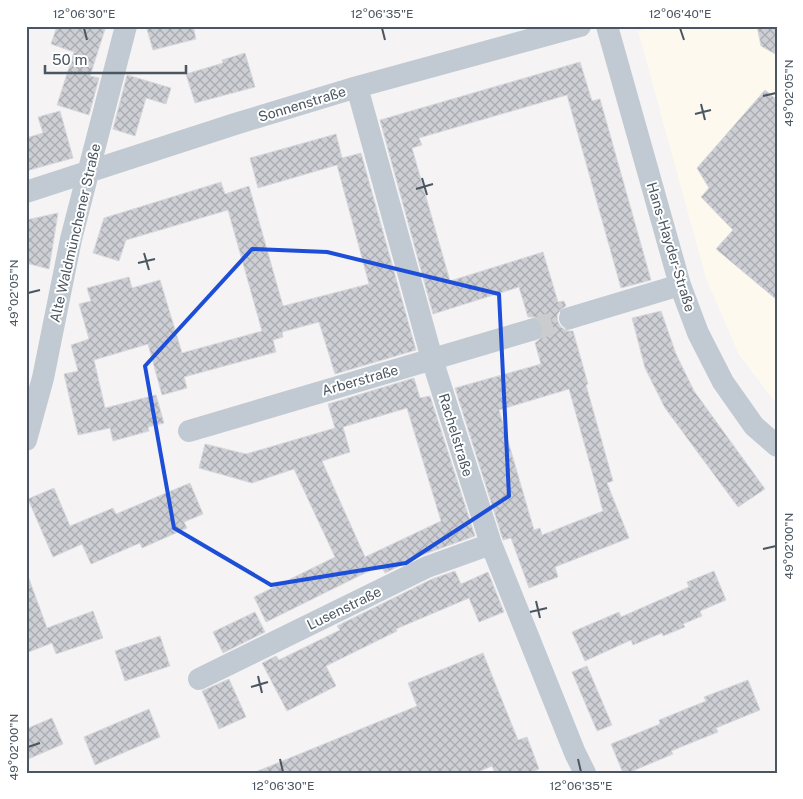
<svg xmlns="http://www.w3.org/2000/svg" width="803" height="799" font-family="'Public Sans',sans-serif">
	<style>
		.commercial { fill: #fdf9ef }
		.building { fill: url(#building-cross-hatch); stroke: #d7d9de; fill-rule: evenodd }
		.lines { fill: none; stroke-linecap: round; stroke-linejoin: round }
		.minor-tunnel { stroke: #caccce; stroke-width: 22; stroke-dasharray: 22 11; stroke-linecap: butt }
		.minor { stroke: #c1cad2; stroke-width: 22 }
		.marked { fill: none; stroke: #1d4ed8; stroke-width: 4; stroke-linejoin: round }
		.ticks { fill: none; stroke: #4a5661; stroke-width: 2 }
		.labels { text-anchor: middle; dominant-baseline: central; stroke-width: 4; stroke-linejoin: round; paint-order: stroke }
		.street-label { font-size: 14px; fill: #4a5661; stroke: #fff }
		.neatline { fill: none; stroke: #4a5661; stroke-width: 2 }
		.ticks-label { font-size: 12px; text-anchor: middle; fill: #4a5661 }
	</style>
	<defs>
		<pattern id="building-cross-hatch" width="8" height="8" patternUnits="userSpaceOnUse" patternTransform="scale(1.25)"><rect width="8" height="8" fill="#cdcfd5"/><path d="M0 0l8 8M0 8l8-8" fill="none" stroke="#a8abb0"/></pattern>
	</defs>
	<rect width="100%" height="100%" fill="#f5f3f3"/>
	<path class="commercial" d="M655,26H777V405L738,353L706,278L638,31Z"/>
	<path class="building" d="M57,26H106L90,76L99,78L89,115L57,105L74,52L51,44Z
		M146,26H193L196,39L153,50Z
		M757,26H777V55L761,46Z
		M245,53L255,87L195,103L186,74L223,63L222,60Z
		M580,62L592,101L600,99L651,280L621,288L567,95L419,138L422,145L412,148L450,281L543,252L558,302L564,301L566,306L561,309L557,315L558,322L561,327L567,331H573L588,384L586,385L613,481L607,483L629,538L555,567L558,577L529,588L511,538L503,540L455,388L541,364L535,343L540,339L544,334L543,326L540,321L535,317H528L519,287L433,314L380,120ZM569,389L603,511L542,535L540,528L534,530L499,410Z
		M127,75L171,88L166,104L146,98L135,136L113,129Z
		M765,90L777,100V300L716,249L733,230L701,197L709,188L697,168Z
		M60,111L73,158L26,171V138L43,133L38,117Z
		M336,134L342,158L361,153L416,350L335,374L319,322L282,332L283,337L273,340L276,352L184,377L187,388L162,395L148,344L94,360L105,408L156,395L164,423L148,427L149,431L113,441L110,428L78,435L64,374L78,371L71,345L89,339L79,304L91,301L87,288L129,277L132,288L160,280L182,353L262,331L228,210L126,240L119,261L93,253L104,218L221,182L225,194L249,186L283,306L369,284L337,165L258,188L250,158Z
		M58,213L49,269L26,263V220Z
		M661,311L676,354L694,391L765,489L738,507L665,408L645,368L632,318Z
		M414,378L420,398L430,396L475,536L422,555L385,573L381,565L266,622L254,597L335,557L294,469L252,483L199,468L205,444L246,454L335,428L328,404ZM407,408L441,521L365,557L322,461L350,452L343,427Z
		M190,483L203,514L184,522L187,528L142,548L140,543L91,564L82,544L53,557L28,499L54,488L70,526L113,508L116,514Z
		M455,571L461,584L488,572L504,612L479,622L469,598L396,629L397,631L326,666L336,686L287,711L262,663L276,656L279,660L340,630L337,626L432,579Z
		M714,571L726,600L700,611L702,616L683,624L685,627L663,636L662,633L633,645L631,640L585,661L572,632L619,612L621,617L671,595L689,587L687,582Z
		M26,576H28L47,628L93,611L103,638L56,654L52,643L26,653Z
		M255,612L265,632L223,653L213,632Z
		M160,636L170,666L125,681L115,651Z
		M483,653L518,740L527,737L539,769L529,773H495L492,766L475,773H253L417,706L408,683Z
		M587,666L612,725L597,731L572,672Z
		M229,679L246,717L219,729L202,691Z
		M748,680L760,710L716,728L718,732L671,751L673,754L628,773H623L611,744L660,724L659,720L706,701L704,697Z
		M149,709L160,737L95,765L84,737Z
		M52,718L63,744L26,760V729Z"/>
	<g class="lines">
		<path class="minor-tunnel" d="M531,330L570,318"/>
		<path class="minor" d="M607,26L680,285L698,333L723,382L754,426L777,446
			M357,87L432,359L491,544L575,753L585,773
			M26,192L235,124L357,87L580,26
			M570,318L680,285
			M189,431L531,330
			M26,440L43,378L71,239L126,26
			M199,679L427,567L491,544"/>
	</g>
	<path class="marked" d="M252,249L327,252L499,294L509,496L406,563L271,585L174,528L145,366Z"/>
	<path class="ticks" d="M84,28L87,40M382,28L385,40M680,28L684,40M763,96L776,93M701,104L705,120M695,114L711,110M422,178L427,195M416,189L433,184M144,253L149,270M138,263L155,259M28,293L40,290M763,549L776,546M536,601L540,618M530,612L547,608M258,676L262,693M251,687L268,682M28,747L40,743M280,759L283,772M578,759L581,772"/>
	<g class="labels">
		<g class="street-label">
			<text transform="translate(302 104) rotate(-17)">Sonnenstraße</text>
			<text transform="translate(75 233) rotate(-77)">Alte Waldmünchener Straße</text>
			<text transform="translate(671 247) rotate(73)">Hans-Hayder-Straße</text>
			<text transform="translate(360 380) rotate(-16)">Arberstraße</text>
			<text transform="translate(456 435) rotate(73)">Rachelstraße</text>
			<text transform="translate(344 608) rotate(-26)">Lusenstraße</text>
		</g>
	</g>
	<rect width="803" height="799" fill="none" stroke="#ffffff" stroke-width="55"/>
	<path d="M45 65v8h141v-8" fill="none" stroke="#4a5661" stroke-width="2.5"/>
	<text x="52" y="65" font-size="15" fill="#4a5661" stroke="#ffffff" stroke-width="4" paint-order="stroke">50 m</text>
	<rect x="28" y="28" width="748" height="744" class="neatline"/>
	<g class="ticks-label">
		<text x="84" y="18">12°06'30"E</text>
		<text x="382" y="18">12°06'35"E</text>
		<text x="680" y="18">12°06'40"E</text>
		<text transform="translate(789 93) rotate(-90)" y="4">49°02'05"N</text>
		<text transform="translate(14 293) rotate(-90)" y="4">49°02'05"N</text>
		<text transform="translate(789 546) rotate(-90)" y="4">49°02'00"N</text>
		<text transform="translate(14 747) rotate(-90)" y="4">49°02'00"N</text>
		<text x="283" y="790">12°06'30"E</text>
		<text x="581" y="790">12°06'35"E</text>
	</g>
</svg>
